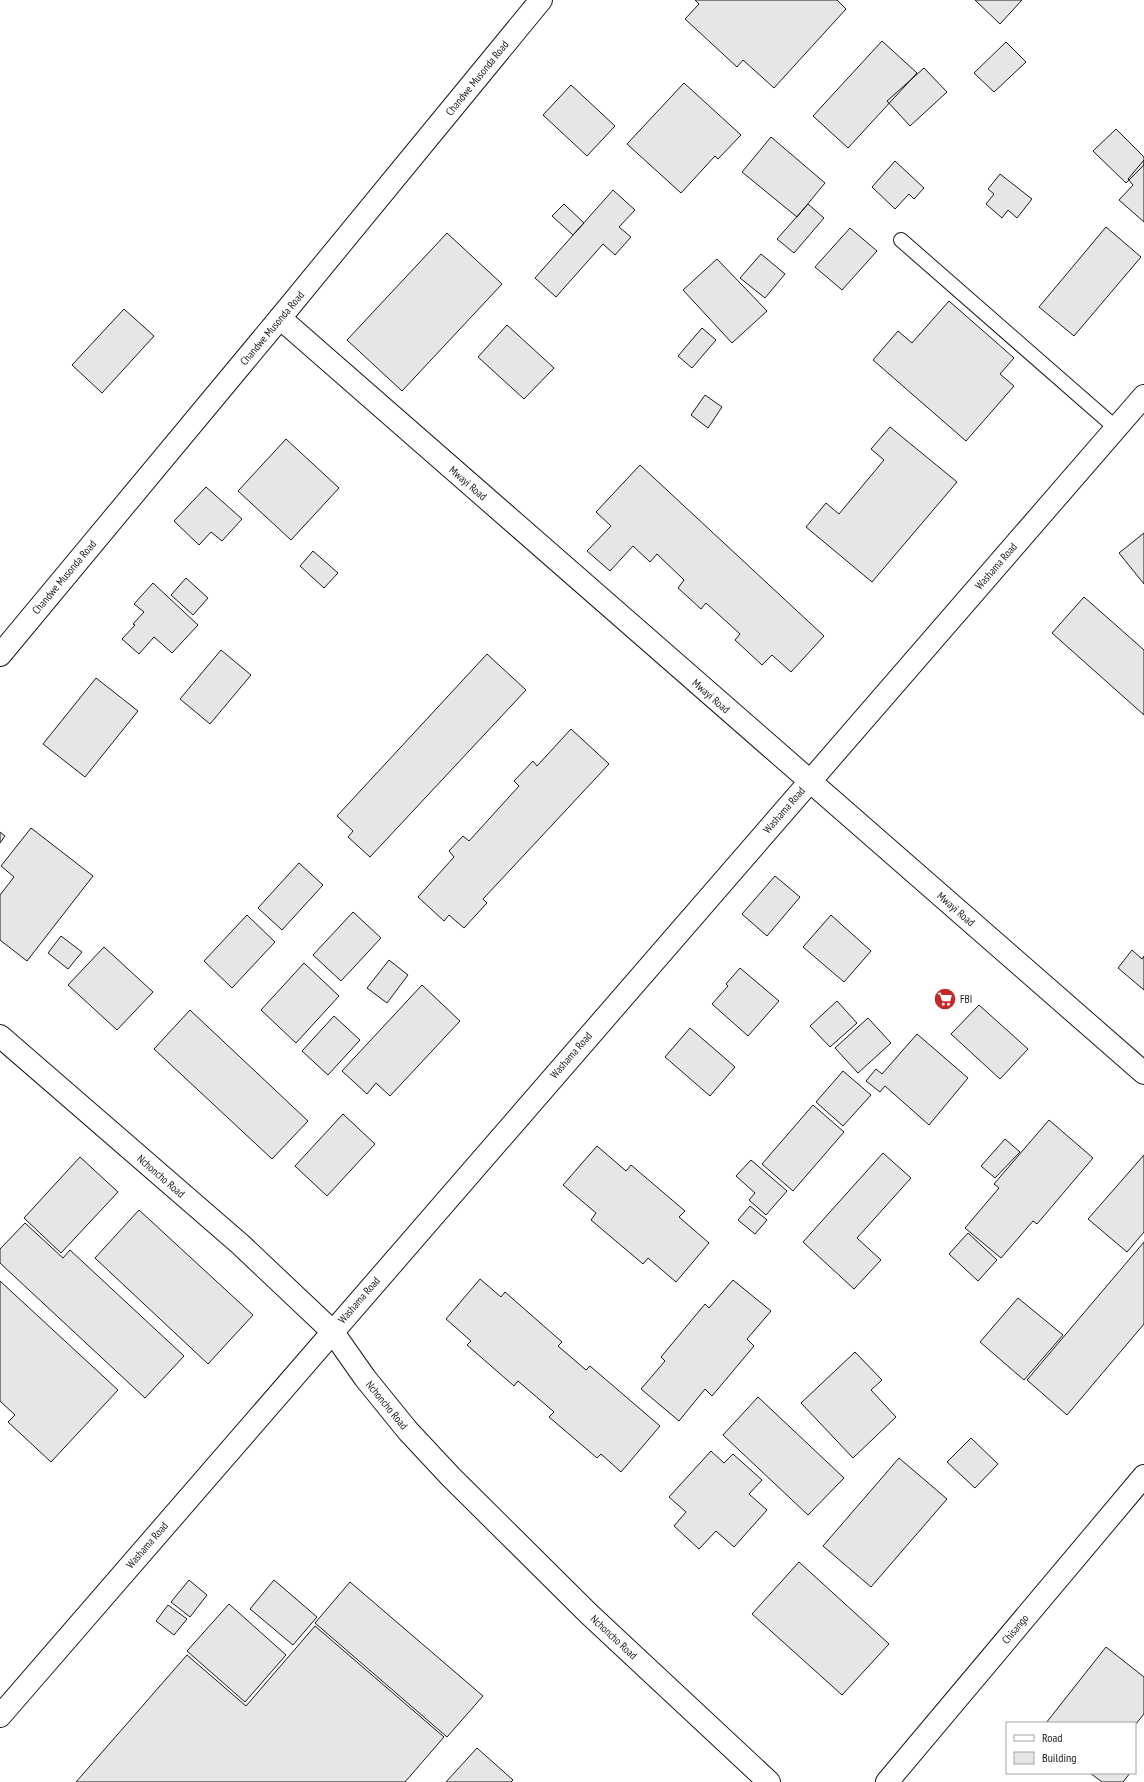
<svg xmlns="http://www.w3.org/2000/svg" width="1144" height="1782" font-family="'PT Sans Narrow',sans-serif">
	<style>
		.building { fill: #e6e6e6; stroke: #1a1a1a }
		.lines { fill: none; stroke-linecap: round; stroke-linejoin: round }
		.lane-casing { stroke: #1a1a1a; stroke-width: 16 }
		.street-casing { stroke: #1a1a1a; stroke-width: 24 }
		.secondary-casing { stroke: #1a1a1a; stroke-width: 24 }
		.lane { stroke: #fff; stroke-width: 14 }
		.street { stroke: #fff; stroke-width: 22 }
		.secondary { stroke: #fff; stroke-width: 22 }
		.labels { text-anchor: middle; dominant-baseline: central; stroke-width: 3; stroke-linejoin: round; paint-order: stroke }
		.street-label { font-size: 11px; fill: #1a1a1a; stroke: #fff }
		.poi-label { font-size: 11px; fill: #1a1a1a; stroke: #fff; text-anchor: start }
	</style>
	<rect width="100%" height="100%" fill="#fff"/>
	<path class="building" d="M695,0H837L846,9L774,88L743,60L737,67L685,19L699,4Z
		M975,0H1022L1000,24Z
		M882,41L917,73L848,148L813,116Z
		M1006,42L1026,62L994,92L974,73Z
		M924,68L947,92L910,126L887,101Z
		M684,83L741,135L718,159L715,156L681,193L627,144Z
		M571,85L615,126L587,156L543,115Z
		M1116,129L1144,157V165L1126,183L1093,151Z
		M771,137L825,183L797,217L742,172Z
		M1144,160V222L1119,200L1133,185L1128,179Z
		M895,161L924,188L914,199L909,194L895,209L872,187Z
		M1000,174L1032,199L1017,218L1008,210L1002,218L986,204L994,194L988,189Z
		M613,190L635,210L619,227L631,237L615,255L603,244L556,297L535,278Z
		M564,204L584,223L573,235L552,216Z
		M808,204L824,218L794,253L777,239Z
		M1106,227L1141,257L1074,336L1039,307Z
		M850,228L877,251L842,290L815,267Z
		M447,233L502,284L402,391L347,340Z
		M761,254L785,274L765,298L740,278Z
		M717,259L767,311L732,343L683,290Z
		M949,301L1014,358L1000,374L1014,386L966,441L873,360L898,331L912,343Z
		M124,309L154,336L102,393L72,365Z
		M507,325L554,368L524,399L478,357Z
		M702,328L716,340L692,368L678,356Z
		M705,395L722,407L708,428L691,415Z
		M890,427L957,482L872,582L806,527L826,503L839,514L884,460L871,449Z
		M286,439L339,488L291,540L238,491Z
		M640,465L824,636L791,672L772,655L762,665L735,640L740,634L706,603L701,609L678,588L684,580L657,554L650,562L633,546L610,571L587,551L611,526L596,512Z
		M206,487L242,519L222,541L211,532L199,545L174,521Z
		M1144,533V584L1119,553Z
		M313,551L338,573L324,588L300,566Z
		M186,578L208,598L193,615L171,595Z
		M153,583L198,625L172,653L154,637L139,654L122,639L135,625L133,624L144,612L134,604Z
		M1084,597L1144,650V715L1052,633Z
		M221,650L251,675L210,724L180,699Z
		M487,654L526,690L370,857L348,837L353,831L337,816Z
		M96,678L138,711L85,777L43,744Z
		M571,729L609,764L483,899L487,903L464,928L449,915L444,921L418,897L454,857L449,851L463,836L469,841L519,786L514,781L533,761L537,766Z
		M31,828L93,876L27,961L0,940V895L14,877L1,866Z
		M0,832L5,836L0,843Z
		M299,863L323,885L282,930L258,908Z
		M775,876L800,897L767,936L742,914Z
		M353,912L381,938L341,981L313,955Z
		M247,915L275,942L232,988L204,961Z
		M831,915L871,951L844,982L803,947Z
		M61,936L82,952L68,969L48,953Z
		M104,947L153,992L117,1030L68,985Z
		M1132,950L1142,959L1144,956V990L1118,968Z
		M389,960L408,975L387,1003L367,988Z
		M304,963L339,996L296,1043L261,1010Z
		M740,968L779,1001L748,1036L712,1004L728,986L726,984Z
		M422,985L460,1021L390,1096L376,1083L367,1094L342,1071Z
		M837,1001L857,1023L830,1047L810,1026Z
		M979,1005L1028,1049L1000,1079L951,1034Z
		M190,1010L308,1121L272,1159L154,1049Z
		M334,1016L360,1040L328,1075L302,1051Z
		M868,1018L891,1043L858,1073L835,1048Z
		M690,1028L735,1067L710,1096L665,1057Z
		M917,1034L968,1078L929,1125L885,1086L880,1092L866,1081L876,1069L882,1074Z
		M843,1071L871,1095L843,1126L816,1102Z
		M813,1105L844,1132L793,1191L762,1164Z
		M343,1114L375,1144L327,1196L295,1166Z
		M1049,1120L1093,1158L1037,1224L1033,1221L1001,1258L965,1228L999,1188L994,1184Z
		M1005,1139L1020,1152L995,1178L981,1166Z
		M597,1146L626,1171L631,1165L685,1211L679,1217L709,1243L676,1282L648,1258L643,1264L591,1220L596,1213L563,1185Z
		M883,1153L911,1178L857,1238L881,1260L854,1289L803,1242Z
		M1144,1155V1232L1127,1252L1088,1219Z
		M80,1157L118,1192L61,1253L24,1218Z
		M751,1160L787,1191L766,1215L749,1200L755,1193L736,1176Z
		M750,1206L767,1220L755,1234L738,1220Z
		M139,1210L253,1315L208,1364L95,1258Z
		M25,1223L63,1258L70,1250L184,1356L145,1398L0,1263V1249Z
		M968,1233L997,1260L978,1281L949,1254Z
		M1144,1242V1324L1067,1415L1027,1380Z
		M480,1279L501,1297L505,1292L562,1342L558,1346L586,1370L590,1366L660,1426L621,1472L601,1454L597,1458L549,1417L554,1412L518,1381L514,1386L467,1345L471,1341L446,1319Z
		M733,1280L771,1311L747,1339L754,1346L712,1396L705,1389L679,1421L641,1389L665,1361L661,1357L705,1304L709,1308Z
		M0,1281L118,1390L51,1462L8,1422L15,1415L0,1401Z
		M1018,1298L1063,1335L1024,1380L980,1342Z
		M855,1352L882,1380L871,1390L896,1417L853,1458L801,1403Z
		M758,1397L844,1478L808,1515L723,1435Z
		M971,1438L998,1464L975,1488L947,1462Z
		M711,1451L724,1463L733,1454L762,1480L749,1494L767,1510L734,1547L716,1531L699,1549L674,1526L686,1512L669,1497Z
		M899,1458L947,1499L871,1587L823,1546Z
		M799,1562L889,1644L842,1695L752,1614Z
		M189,1580L207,1595L190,1617L171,1602Z
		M274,1580L317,1617L293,1645L250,1609Z
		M350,1582L483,1696L447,1737L315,1623Z
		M229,1604L286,1655L245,1702L187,1651Z
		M168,1605L187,1619L174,1635L156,1621Z
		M315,1626L444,1737L405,1782H76L187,1655L246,1706Z
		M1106,1647L1144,1677V1714L1135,1725V1723H1046Z
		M477,1748L513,1780L511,1782H446Z
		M1090,1773H1130L1123,1782H1102Z"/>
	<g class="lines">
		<g class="lane-casing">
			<path id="lane" d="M901,240L1116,428"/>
		</g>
		<g class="street-casing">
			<path id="street" d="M280,318L1144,1073
				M0,1716L1144,396
				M887,1782L1144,1476"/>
		</g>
		<g class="secondary-casing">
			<path id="secondary" d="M0,655L280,318L541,0
				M0,1036L240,1244L332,1331L365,1378L408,1431L451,1477L589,1614L769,1782"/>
		</g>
		<use href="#lane" class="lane"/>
		<use href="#street" class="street"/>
		<use href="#secondary" class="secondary"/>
	</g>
	<defs>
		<g id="supermarket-disc" transform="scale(1.15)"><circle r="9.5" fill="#c62828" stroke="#fff"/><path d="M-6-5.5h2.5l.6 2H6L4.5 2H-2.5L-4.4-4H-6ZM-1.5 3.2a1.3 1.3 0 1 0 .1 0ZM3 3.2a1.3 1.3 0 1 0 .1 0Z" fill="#fff"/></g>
	</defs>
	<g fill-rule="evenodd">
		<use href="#supermarket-disc" x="945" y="999"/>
	</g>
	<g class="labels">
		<g class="street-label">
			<text transform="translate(477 78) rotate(-51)">Chandwe Musonda Road</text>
			<text transform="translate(272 328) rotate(-50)">Chandwe Musonda Road</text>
			<text transform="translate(468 483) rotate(41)">Mwayi Road</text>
			<text transform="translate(996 566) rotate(-49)">Washama Road</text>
			<text transform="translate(64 577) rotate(-50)">Chandwe Musonda Road</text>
			<text transform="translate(711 696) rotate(41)">Mwayi Road</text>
			<text transform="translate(784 810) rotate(-49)">Washama Road</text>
			<text transform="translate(956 909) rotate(41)">Mwayi Road</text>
			<text transform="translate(571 1055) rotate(-49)">Washama Road</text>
			<text transform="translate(161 1176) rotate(41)">Nchoncho Road</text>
			<text transform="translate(359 1300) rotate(-49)">Washama Road</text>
			<text transform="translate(387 1405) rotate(51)">Nchoncho Road</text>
			<text transform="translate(147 1545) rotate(-49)">Washama Road</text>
			<text transform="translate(1015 1629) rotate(-50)">Chisango</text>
			<text transform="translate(614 1637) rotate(43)">Nchoncho Road</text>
		</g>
		<g class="poi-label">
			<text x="960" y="999">FBI</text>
		</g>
	</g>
	<rect x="1006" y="1722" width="130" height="52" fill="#ffffff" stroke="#a3a3a3"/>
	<rect x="1014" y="1735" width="20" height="6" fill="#ffffff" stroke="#a3a3a3"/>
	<text x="1042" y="1742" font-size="12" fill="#1a1a1a">Road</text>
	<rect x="1014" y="1752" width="20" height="12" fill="#e6e6e6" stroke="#a3a3a3"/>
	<text x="1042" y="1762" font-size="12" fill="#1a1a1a">Building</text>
</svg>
